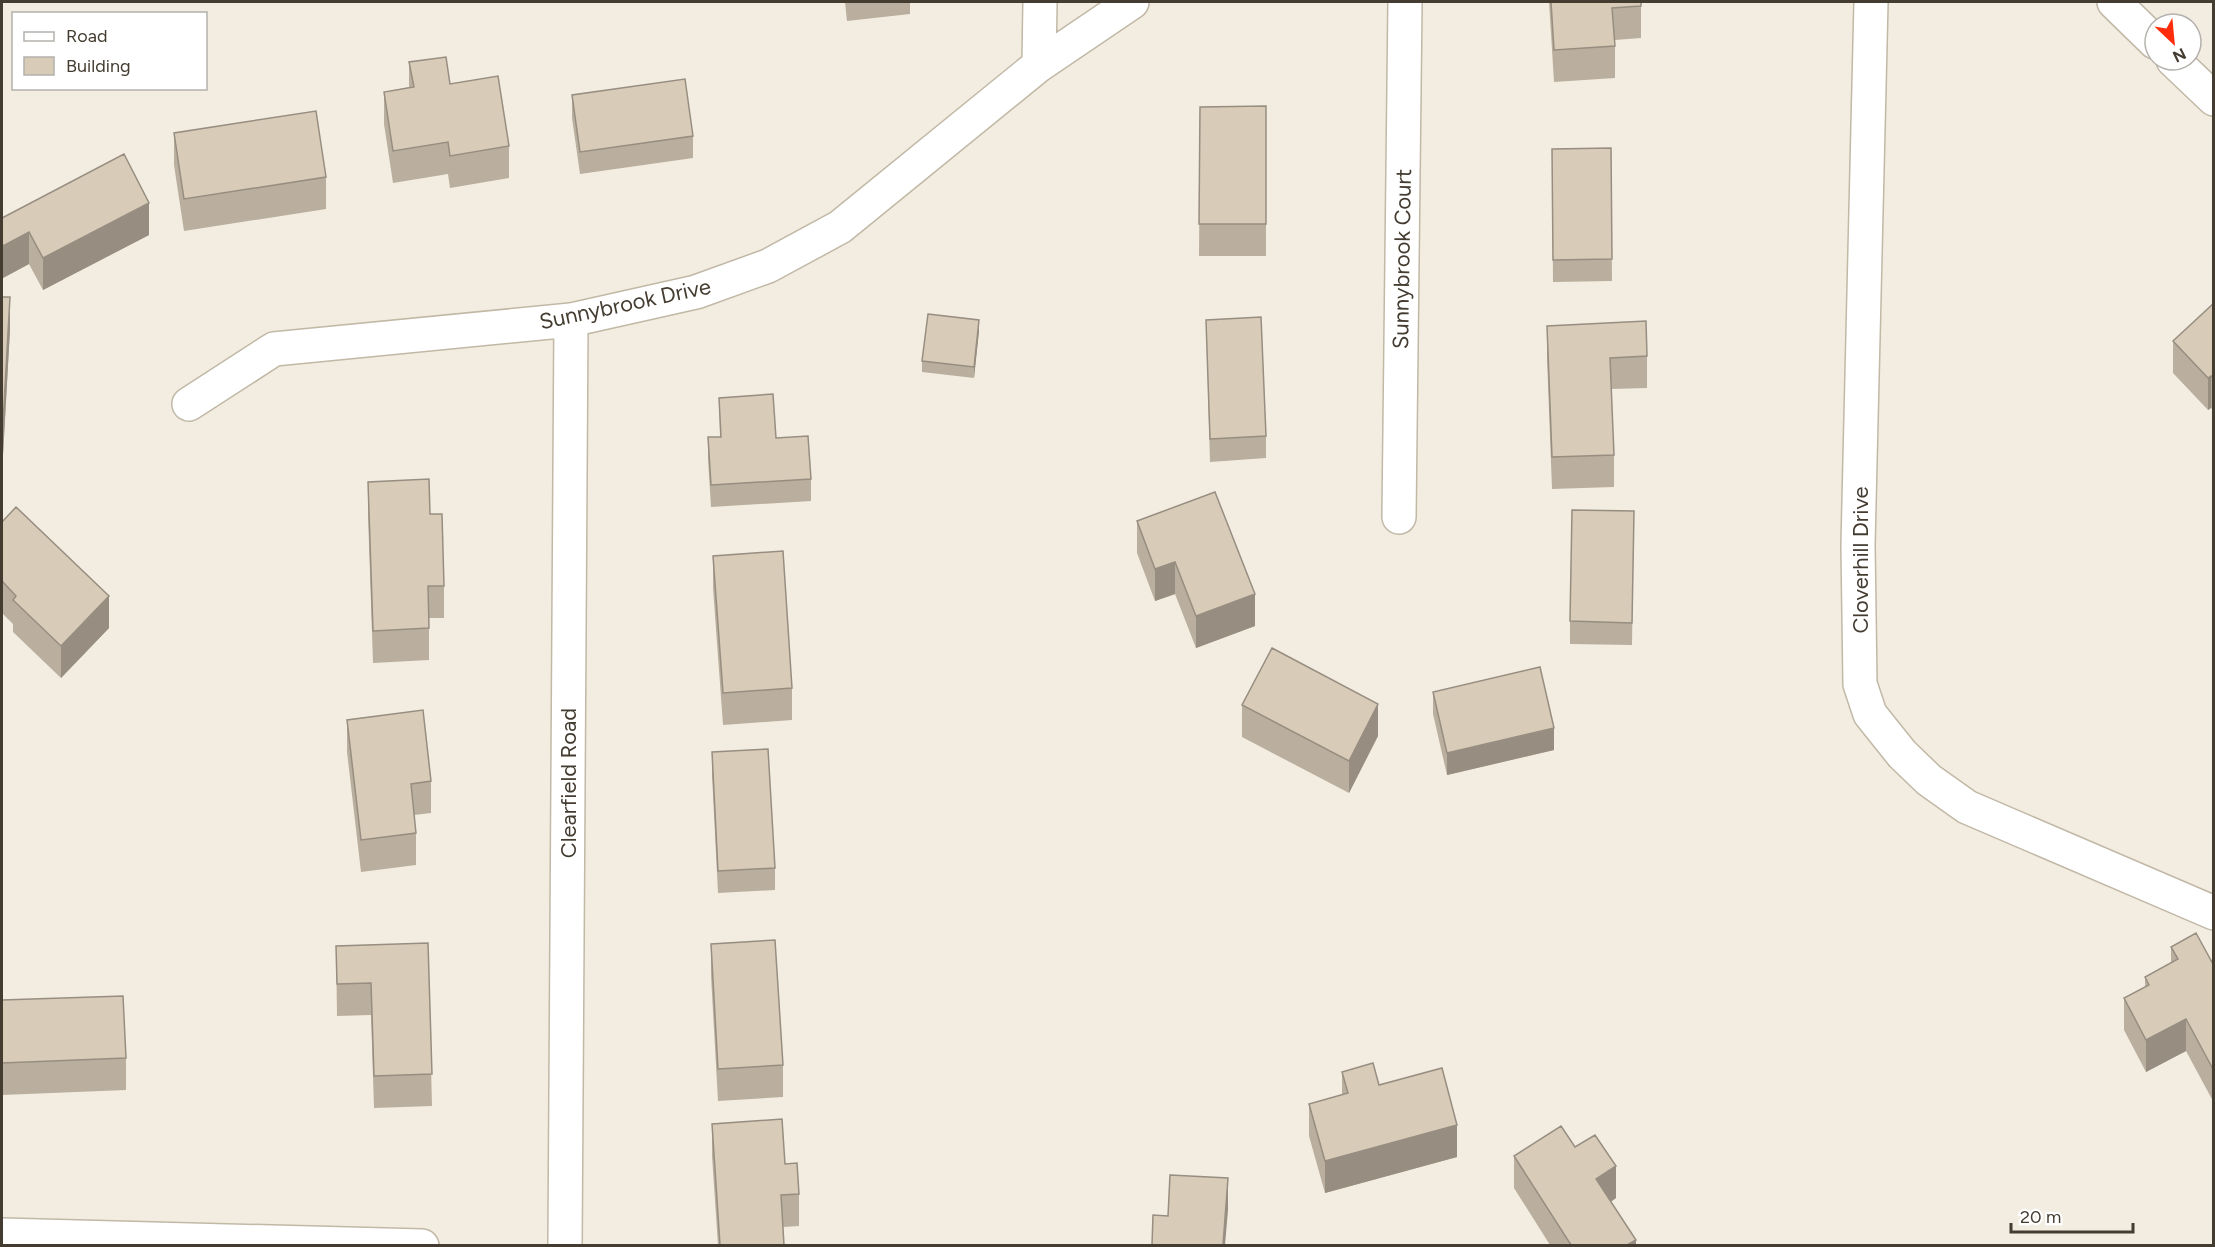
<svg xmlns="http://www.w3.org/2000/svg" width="2215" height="1247" font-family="Figtree,sans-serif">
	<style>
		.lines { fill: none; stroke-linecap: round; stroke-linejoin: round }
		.street-casing { stroke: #c1b8a6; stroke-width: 36 }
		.street { stroke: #fff; stroke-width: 33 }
		.wall { fill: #baaf9e }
		.shaded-wall { fill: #978e81 }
		.building { fill: #d8cbb8; stroke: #978e81; stroke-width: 1.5 }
		.labels { text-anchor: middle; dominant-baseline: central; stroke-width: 4.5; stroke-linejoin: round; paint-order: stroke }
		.street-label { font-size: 22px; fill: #443c31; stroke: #fff }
	</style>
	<rect width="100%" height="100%" fill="#f3ede1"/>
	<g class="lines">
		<g class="street-casing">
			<path id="street" d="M1871,2L1858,545L1860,684L1870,714L1902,754L1929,780L1967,807L2214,913
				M2114,2L2155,42
				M2173,60L2214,99
				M1039,65L1040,2
				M189,404L274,349L571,320L696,292L768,266L840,227L1039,65L1132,2
				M1399,517L1405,2
				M2,1235L422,1246
				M565,1246L571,320"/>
		</g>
		<use href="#street" class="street"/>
	</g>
	<path class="wall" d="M845,2H910V14L847,21Z
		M1549,2H1641V38L1615,40V78L1554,82Z
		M409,62L450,84L509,146V178L450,188L448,174L393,183L384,124V92L409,87Z
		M572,95L693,136V158L580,174L572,118Z
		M1266,106V256H1199L1200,107Z
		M174,133L326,177V209L184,231L174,165Z
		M1611,148L1612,281L1553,282L1552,149Z
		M2,218L149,235L43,290L29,264L3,278L2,275Z
		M2,297L10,329L3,455H2Z
		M2214,303V411L2211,408L2208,410L2173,373V341Z
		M1206,320L1266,436V458L1210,462Z
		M1547,326L1647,356V388L1611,389L1614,455V487L1552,489L1547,358Z
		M979,331L974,378L922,372V361Z
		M719,398L776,438L811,479V501L711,507L708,459V437H720Z
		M2214,415V451L2212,449V417Z
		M368,482L430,514L444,586V618H429V660L373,663L368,514Z
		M1634,511L1632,645L1570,644V621Z
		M1137,521L1255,626L1196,648L1175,594L1155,601L1137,553Z
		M2,522L109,628L61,678L13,632V624L2,613Z
		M713,556L792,688V720L723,725L713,588Z
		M1433,692L1554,750L1447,775L1433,714Z
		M1242,705L1378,736L1349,793L1242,737Z
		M347,720L431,781V813L414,815L416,833V865L361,872L347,752Z
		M712,752L775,868V890L718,893L712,775Z
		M428,943L432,1106L374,1108L371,1015L337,1016L336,946Z
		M711,944L783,1065V1097L718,1101L711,976Z
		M2171,947L2214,966V1103L2186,1051L2146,1072L2124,1030V998L2145,987V977L2171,963Z
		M2,1000L126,1058V1090L2,1095Z
		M1342,1072L1379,1085L1457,1157L1325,1193L1309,1136V1104L1342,1095Z
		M712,1124L785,1164L799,1194V1226L783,1227L784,1245H718L712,1156Z
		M1575,1147L1616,1198L1611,1202L1636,1245H1550L1514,1188V1156Z"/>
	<path class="shaded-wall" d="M149,203V235L43,290V258Z
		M29,232V264L3,278V246Z
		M10,297V329L3,455V423Z
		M979,320V331L974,378V367Z
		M2211,376V408L2208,410V378Z
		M1175,562V594L1155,601V569Z
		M1255,594V626L1196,648V616Z
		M109,596V628L61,678V646Z
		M1378,704V736L1349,793V761Z
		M1554,728V750L1447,775V753Z
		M2186,1019V1051L2146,1072V1040Z
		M1457,1125V1157L1325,1193V1161Z
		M1616,1166V1198L1596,1211V1179Z
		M1228,1178V1210L1225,1245H1223Z
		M1636,1240V1245H1627Z"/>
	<path class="building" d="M1551,2H1641V6L1612,8L1615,46L1554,50Z
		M446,57L450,84L498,76L509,146L450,156L448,142L393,151L384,92L414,87L409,62Z
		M685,79L693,136L580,152L572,95Z
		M1266,106V224H1199L1200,107Z
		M316,111L326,177L184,199L174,133Z
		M1611,148L1612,259L1553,260L1552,149Z
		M124,154L149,203L43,258L29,232L3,246L2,243V218Z
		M2,297H10L3,423H2Z
		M2214,303V379L2211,376L2208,378L2173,341Z
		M928,314L979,320L974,367L922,361Z
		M1261,317L1266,436L1210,439L1206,320Z
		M1646,321L1647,356L1610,358L1614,455L1552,457L1547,326Z
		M773,394L776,438L808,436L811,479L711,485L708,437H721L719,398Z
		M429,479L430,514H442L444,586H428L429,628L373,631L368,482Z
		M1215,492L1255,594L1196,616L1175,562L1155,569L1137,521Z
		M16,507L109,596L61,646L13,600L16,596L2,581V522Z
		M1572,510L1634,511L1632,623L1570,621Z
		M783,551L792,688L723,693L713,556Z
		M1272,648L1378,704L1349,761L1242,705Z
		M1540,667L1554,728L1447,753L1433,692Z
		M423,710L431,781L411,784L416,833L361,840L347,720Z
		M768,749L775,868L718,871L712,752Z
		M2196,933L2214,966V1071L2186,1019L2146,1040L2124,998L2149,985L2145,977L2178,959L2171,947Z
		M775,940L783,1065L718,1069L711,944Z
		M428,943L432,1074L374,1076L371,983L337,984L336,946Z
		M123,996L126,1058L2,1063V1000Z
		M1373,1063L1379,1085L1442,1068L1457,1125L1325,1161L1309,1104L1348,1093L1342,1072Z
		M782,1119L785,1164L797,1163L799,1194L781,1195L784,1245H720L712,1124Z
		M1561,1126L1575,1147L1595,1135L1616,1166L1596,1179L1636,1240L1627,1245H1571L1514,1156Z
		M1170,1175L1228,1178L1223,1245H1152L1153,1215L1168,1216Z"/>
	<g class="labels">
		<g class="street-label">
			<text transform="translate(1402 259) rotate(-89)">Sunnybrook Court</text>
			<text transform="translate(625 304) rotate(-12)">Sunnybrook Drive</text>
			<text transform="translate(1860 560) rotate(-90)">Cloverhill Drive</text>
			<text transform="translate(568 783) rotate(-90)">Clearfield Road</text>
		</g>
	</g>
	<rect width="2215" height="1247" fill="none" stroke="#443c31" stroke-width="6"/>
	<rect x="12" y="12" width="195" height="78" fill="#ffffff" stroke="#b4b1ad" stroke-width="1.5"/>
	<rect x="24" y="32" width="30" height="9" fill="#ffffff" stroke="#b4b1ad" stroke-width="1.5"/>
	<text x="66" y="42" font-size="18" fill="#443c31">Road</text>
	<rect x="24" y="57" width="30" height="18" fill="#d8cbb8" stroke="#b4b1ad" stroke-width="1.5"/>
	<text x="66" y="72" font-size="18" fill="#443c31">Building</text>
	<g transform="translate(2173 42) rotate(154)"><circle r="28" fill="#ffffff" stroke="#b4b1ad" stroke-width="1.5"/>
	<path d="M0-4.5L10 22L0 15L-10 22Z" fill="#ff2d0b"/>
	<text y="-9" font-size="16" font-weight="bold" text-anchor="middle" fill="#443c31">N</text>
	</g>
	<path d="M2011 1223v9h122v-9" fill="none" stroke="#443c31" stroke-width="3"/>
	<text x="2020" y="1223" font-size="18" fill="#443c31" stroke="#ffffff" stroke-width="4.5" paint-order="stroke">20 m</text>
</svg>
